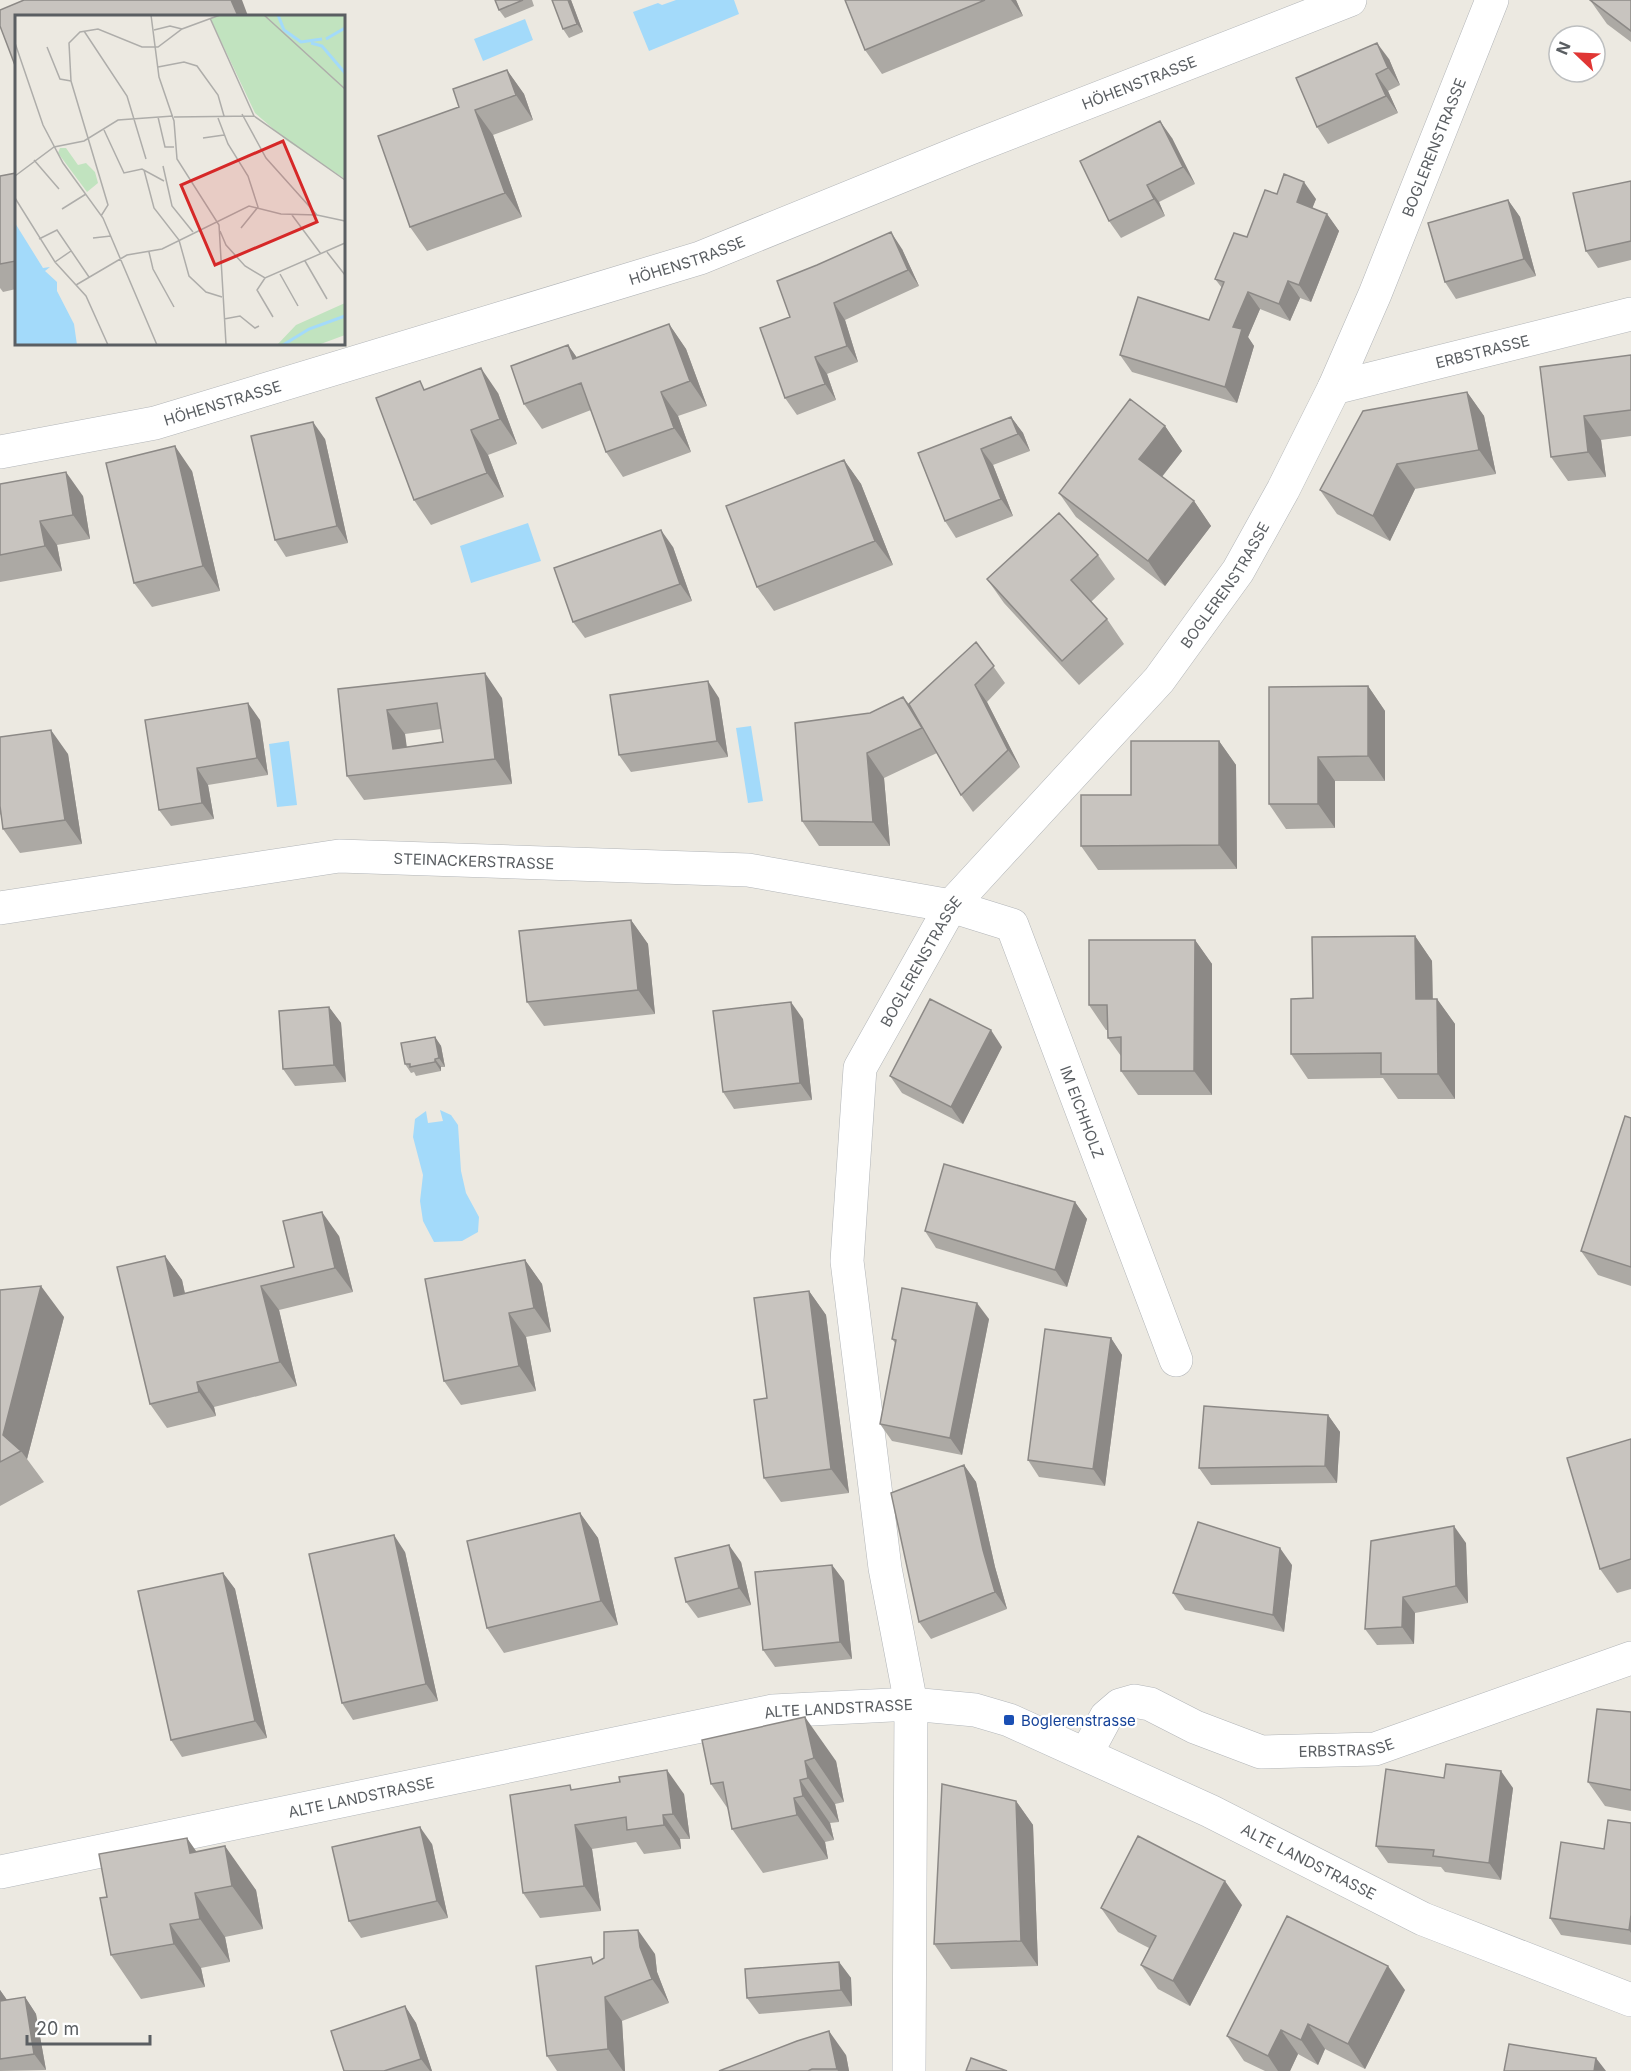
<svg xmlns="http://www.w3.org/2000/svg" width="1631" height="2071" font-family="Inter,sans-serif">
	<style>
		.water { fill: #a3dafa }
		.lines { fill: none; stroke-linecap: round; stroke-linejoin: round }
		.minor-casing { stroke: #b2b5b8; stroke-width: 34 }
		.secondary-casing { stroke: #b3b7bb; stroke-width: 34 }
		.minor { stroke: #fff; stroke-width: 33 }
		.secondary { stroke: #fff; stroke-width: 33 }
		.wall { fill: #aca9a4; fill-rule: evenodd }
		.shaded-wall { fill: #8c8986 }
		.building { fill: #c8c4bf; stroke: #8c8986; stroke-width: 1.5; fill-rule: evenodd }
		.transit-dot { fill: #1a4fb4; stroke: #fff; stroke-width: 2 }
		.labels { text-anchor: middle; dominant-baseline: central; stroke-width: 4.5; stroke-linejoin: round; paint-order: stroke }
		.street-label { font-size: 15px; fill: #5a5e62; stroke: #fff }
		.transit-label { font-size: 15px; fill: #164399; stroke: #fff; text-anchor: start }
		.inset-river { fill: none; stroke: #a3dafa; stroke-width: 3 }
		.inset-road { fill: none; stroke: #aeadaa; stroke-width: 1.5 }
		.view { fill: #d62828; fill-opacity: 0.15; stroke: #d62828; stroke-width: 3 }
		.inset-edge { fill: none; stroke: #5a5e62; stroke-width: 3 }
	</style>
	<rect width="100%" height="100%" fill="#ece9e1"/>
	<path class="water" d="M676,0H734L739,14L649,51L633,12L658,3L662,5Z
		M525,19L533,40L483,61L474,39Z
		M528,523L541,561L471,583L460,546Z
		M751,726L763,801L748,803L736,728Z
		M289,741L297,805L277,807L269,744Z
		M440,1110L451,1115L458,1125L461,1171L466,1193L479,1217L478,1232L462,1241L434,1242L423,1221L420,1201L423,1175L413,1137L415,1119L426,1111L428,1123L443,1121Z"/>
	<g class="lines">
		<g class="minor-casing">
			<g id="minor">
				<path id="s1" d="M1334,388L1631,314"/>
				<path id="s2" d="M0,452L155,423L700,258L968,149L1350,0"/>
				<path id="s3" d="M0,908L339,856L748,870L951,906L1012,925L1176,1360"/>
				<path id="s4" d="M1086,1754L1106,1717L1120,1705L1134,1701L1150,1704L1195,1727L1261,1752L1375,1749L1631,1658"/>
				<path id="s5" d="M909,2071L911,1704L885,1568L847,1261L860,1068L951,906L1159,680L1238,571L1283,490L1334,388L1375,294L1492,0"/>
			</g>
		</g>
		<g class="secondary-casing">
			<g id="secondary">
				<path id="s6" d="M0,1872L773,1711L911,1704L975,1710L1009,1720L1210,1811L1423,1919L1631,2000"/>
			</g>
		</g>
		<use href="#minor" class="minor"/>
		<use href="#secondary" class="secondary"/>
	</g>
	<path class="wall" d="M495,0H532L534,6L505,18L499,10Z
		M571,0L583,32L569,38L563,29Z
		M845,0H1016L1023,16L882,74L865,50Z
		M1590,0H1631V42L1607,24Z
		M1389,59L1400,85L1388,91L1398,113L1328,144L1317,127Z
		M507,70L524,94L533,120L493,135L522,217L427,251L410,227L459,107Z
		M1172,138L1195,184L1159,202L1165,216L1121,238L1109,221Z
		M16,173V289L3,292L0,288V176Z
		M1631,181V260L1598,268L1586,251Z
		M1277,194L1316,199L1312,208L1327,214L1339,231L1311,302L1300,298L1290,321L1260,309L1248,337L1254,346L1237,403L1132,372L1120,355L1209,320L1222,288L1215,279L1247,237Z
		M1508,200L1520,217L1536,276L1456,299L1445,282Z
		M902,249L919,286L845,320L858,362L827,374L836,400L797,415L785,398L790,317Z
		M669,324L686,349L707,406L678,416L691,452L623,477L606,452L591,410L542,429L524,404L568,345L577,358Z
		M1631,355V436L1601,440L1606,477L1568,481L1551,457Z
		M426,390L498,393L517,444L488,455L504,497L431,525L414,500Z
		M1467,392L1484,416L1496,474L1415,489L1390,541L1337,514L1320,490Z
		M1011,417L1023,433L1030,451L993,465L1013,516L956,538L945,521L918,453Z
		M1165,426L1182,451L1162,477L1194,501L1211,526L1165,586L1076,517L1059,493Z
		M325,439L348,543L286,557L275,540Z
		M844,460L861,484L893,565L774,611L757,587Z
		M192,471L220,591L152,607L134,583Z
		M0,484L83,496L90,539L57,545L62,571L0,582Z
		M673,547L692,601L585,638L573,622Z
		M1098,555L1115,579L1091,602L1107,619L1124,644L1079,685L1004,603L987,579Z
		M976,642L1005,683L987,702L1020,767L973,812L961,795L937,753L884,778L890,846H819L802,821L870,713L903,697L909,704Z
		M1368,686L1385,711V781H1335V828L1286,829L1269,804Z
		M338,689L502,698L512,784L364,800L347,776ZM441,729L443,742L406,747L405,734Z
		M719,698L728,757L631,772L619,755Z
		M145,720H260L268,775L208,785L214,819L171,826L159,810Z
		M0,737L68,754L82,844L20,853L3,829L1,814L0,815Z
		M1219,741L1236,765L1237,869L1098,870L1081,846L1131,795Z
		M631,920L648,944L655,1014L544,1026L527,1002Z
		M1415,936L1432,961L1433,999H1437L1455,1024V1099H1398L1383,1078L1308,1079L1291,1054L1313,998Z
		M1195,940L1212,964V1095H1138L1121,1071V1056L1108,1038V1030H1106L1089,1005Z
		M329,1007L341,1023L346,1082L295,1086L283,1069Z
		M803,1019L812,1100L734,1109L723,1092Z
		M435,1037L441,1046L445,1067H441V1071L416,1076L414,1072L411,1073L405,1064Z
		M1002,1047L963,1124L902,1093L890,1076Z
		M1631,1118V1286L1598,1275L1581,1251Z
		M1075,1202L1087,1219L1067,1287L936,1248L925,1231Z
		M339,1236L353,1292L279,1310L297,1386L214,1407L216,1416L167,1428L150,1404L165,1256L182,1280L185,1294L294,1267Z
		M525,1260L542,1284L551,1332L526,1337L536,1391L461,1405L444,1381Z
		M0,1290L64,1317L27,1459L44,1482L0,1506Z
		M809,1291L826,1315L849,1493L781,1502L764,1478L767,1398Z
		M989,1319L962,1455L892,1441L880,1424L896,1344L892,1339Z
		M1111,1338L1122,1355L1105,1486L1039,1477L1028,1460Z
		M1328,1415L1340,1432L1337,1483L1211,1485L1199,1468Z
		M1631,1439V1589L1617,1593L1600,1569Z
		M964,1465L976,1482L995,1567L1007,1609L931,1639L919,1622Z
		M580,1513L598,1538L618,1625L504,1653L487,1628Z
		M1466,1543L1468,1603L1415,1613L1414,1644L1377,1645L1365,1629Z
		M405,1552L438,1701L353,1720L342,1703Z
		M741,1562L751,1605L698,1618L686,1602Z
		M832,1565L844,1581L852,1659L775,1667L763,1650Z
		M1292,1565L1284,1632L1185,1610L1173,1593Z
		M223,1573L235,1589L267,1738L182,1757L171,1740Z
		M1631,1712V1811L1605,1806L1588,1782Z
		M702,1740L836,1761L844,1802L835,1804L839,1822L830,1823L834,1840L825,1842L828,1859L763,1873L732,1829L728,1809L711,1784Z
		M1444,1778L1513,1788L1501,1880L1445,1872L1441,1867L1388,1863L1376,1846Z
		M573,1789L684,1794L690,1839H680L681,1849L644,1854L636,1842L592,1849L601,1911L540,1918L523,1893Z
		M1016,1801L1033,1825L1038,1966L951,1969L934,1944Z
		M1631,1823V1945L1561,1935L1550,1918L1604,1849Z
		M432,1844L448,1918L361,1938L349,1921Z
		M196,1851L256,1890L263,1929L225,1937L230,1962L201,1968L205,1987L141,1999L111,1955L107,1897Z
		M1242,1905L1190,2006L1158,1989L1141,1965L1149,1948L1118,1932L1101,1908Z
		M655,1954L657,1972L669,2003L622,2021L625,2071H557L547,2056L595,1963Z
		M839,1962L851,1978L852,2006L759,2014L747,1998Z
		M0,1990L7,2000L25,1997L36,2014L46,2070L0,2071Z
		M1405,1990L1365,2069L1325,2049L1318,2065L1298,2054L1290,2071H1265L1244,2061L1227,2036Z
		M405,2006L416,2023L432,2071H344Z
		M846,2055L849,2071H719Z"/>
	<path class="shaded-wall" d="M231,0H242L248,16H238Z
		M568,0H571L583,32L577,24Z
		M1011,0H1016L1023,16Z
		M1377,43L1389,59L1400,85L1388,68Z
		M507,70L524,94L533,120L516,95Z
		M1376,74L1388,91L1398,113L1386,96Z
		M475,110L493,135L522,217L505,193Z
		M1160,121L1172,138L1195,184L1183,167Z
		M1304,182L1316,199L1308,219L1297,202Z
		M1147,185L1159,202L1165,216L1154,199Z
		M1508,200L1520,217L1536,276L1524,259Z
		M1327,214L1339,231L1311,302L1299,285Z
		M891,232L902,249L919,286L908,270Z
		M1288,281L1300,298L1290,321L1279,304Z
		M1248,292L1260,309L1248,337L1254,346L1237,403L1225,387L1233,327Z
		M834,303L845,320L858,362L847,346Z
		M669,324L686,349L707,406L690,381Z
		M568,345L585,369L573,359Z
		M815,357L827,374L836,400L825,384Z
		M481,368L498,393L517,444L500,419Z
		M661,392L678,416L691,452L674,428Z
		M1467,392L1484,416L1496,474L1479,450Z
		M1584,416L1601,440L1606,477L1588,452Z
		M1011,417L1023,433L1030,451L1018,434Z
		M313,422L325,439L348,543L337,526Z
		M1165,426L1182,451L1156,484L1139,459Z
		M471,430L488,455L504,497L487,473Z
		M175,446L192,471L220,591L203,566Z
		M981,449L993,465L1013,516L1001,499Z
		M844,460L861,484L893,565L875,541Z
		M1397,464L1415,489L1390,541L1373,516Z
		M66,472L83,496L90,539L73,515Z
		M1194,501L1211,526L1165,586L1148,561Z
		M40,521L57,545L62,571L45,546Z
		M661,530L673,547L692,601L680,584Z
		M485,673L502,698L512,784L495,759Z
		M708,681L719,698L728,757L717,741Z
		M975,685L987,702L1020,767L1008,750Z
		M1368,686L1385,711V781L1368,756Z
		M248,703L260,720L268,775L257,758Z
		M387,710L405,734L410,769L393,749Z
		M51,730L68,754L82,844L65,820Z
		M1219,741L1236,765L1237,869L1219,845Z
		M867,753L884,778L890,846L873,822Z
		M1318,757L1335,781V828L1318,804Z
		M197,768L208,785L214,819L202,803Z
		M631,920L648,944L655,1014L638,990Z
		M1415,936L1432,961L1433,1024L1416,999Z
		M1195,940L1212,964V1095L1194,1071Z
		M1437,999L1455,1024V1099L1438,1074Z
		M791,1002L803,1019L812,1100L800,1083Z
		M329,1007L341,1023L346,1082L334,1065Z
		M991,1030L1002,1047L963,1124L951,1107Z
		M435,1037L441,1046L445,1067L439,1058Z
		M435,1059L441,1067V1071L435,1062Z
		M1075,1202L1087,1219L1067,1287L1055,1270Z
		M322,1212L339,1236L353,1292L335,1268Z
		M165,1256L182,1280L191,1321L174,1296Z
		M525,1260L542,1284L551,1332L534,1308Z
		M41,1286L64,1317L27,1459L21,1451L3,1435Z
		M261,1286L279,1310L297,1386L280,1362Z
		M809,1291L826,1315L849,1493L831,1469Z
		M977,1303L989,1319L962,1455L950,1438Z
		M509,1313L526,1337L536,1391L519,1366Z
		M1111,1338L1122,1355L1105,1486L1093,1469Z
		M197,1382L214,1407L216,1416L199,1392Z
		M1328,1415L1340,1432L1337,1483L1325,1466Z
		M964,1465L976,1482L995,1567L1007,1609L995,1592L983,1550Z
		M580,1513L598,1538L618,1625L601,1601Z
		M1454,1526L1466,1543L1468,1603L1456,1586Z
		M394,1535L405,1552L438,1701L426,1684Z
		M729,1545L741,1562L751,1605L739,1588Z
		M1280,1548L1292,1565L1284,1632L1273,1615Z
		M832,1565L844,1581L852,1659L840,1642Z
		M223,1573L235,1589L267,1738L255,1721Z
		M1403,1597L1415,1613L1414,1644L1402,1627Z
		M805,1717L836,1761L844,1802L814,1758Z
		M805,1761L835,1804L839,1822L808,1778Z
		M667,1770L684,1794L690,1839L673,1814Z
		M1501,1771L1513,1788L1501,1880L1489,1863Z
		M800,1780L830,1823L834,1840L803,1796Z
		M794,1798L825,1842L828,1859L797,1815Z
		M1016,1801L1033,1825L1038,1966L1021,1941Z
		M663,1815L680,1839L681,1849L664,1825Z
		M575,1825L592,1849L601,1911L584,1886Z
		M420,1827L432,1844L448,1918L437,1901Z
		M187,1838L217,1881L190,1853Z
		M225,1846L256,1890L263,1929L232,1886Z
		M1225,1881L1242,1905L1190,2006L1173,1981Z
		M195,1893L225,1937L230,1962L200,1919Z
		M1631,1915V1933L1629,1930Z
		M170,1924L201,1968L205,1987L174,1944Z
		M638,1930L655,1954L657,1972L669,2003L652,1979L640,1947Z
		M839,1962L851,1978L852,2006L841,1990Z
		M1388,1966L1405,1990L1365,2069L1348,2044Z
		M0,1990L7,2000L0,2004Z
		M25,1997L36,2014L46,2070L34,2054Z
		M605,1997L622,2021L625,2071H623L608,2049Z
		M405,2006L416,2023L432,2071H430L421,2059Z
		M1308,2024L1325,2049L1318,2065L1301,2040Z
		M1281,2030L1298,2054L1290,2071H1278L1268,2056Z
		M829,2031L846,2055L849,2071H838L837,2069Z
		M1596,2058L1606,2071H1594Z"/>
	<path class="building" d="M24,0H231L238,16H16V68L0,26V10Z
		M495,0H523L499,10Z
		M552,0H568L577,24L563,29Z
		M845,0H985L865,50Z
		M1590,0H1631V31Z
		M1377,43L1388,68L1376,74L1386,96L1317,127L1296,78Z
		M507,70L516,95L475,110L505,193L410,227L378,136L459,107L453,89Z
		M1160,121L1183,167L1147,185L1154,199L1109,221L1080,161Z
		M16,173V261L0,264V176Z
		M1284,174L1304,182L1297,202L1327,214L1299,285L1288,281L1279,304L1248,292L1233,327L1242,329L1225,387L1120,355L1138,297L1209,320L1224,282L1215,279L1234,233L1247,237L1265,190L1277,194Z
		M1631,181V241L1586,251L1573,193Z
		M1508,200L1524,259L1445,282L1428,223Z
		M891,232L908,270L834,303L847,346L815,357L825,384L785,398L760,328L790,317L777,281L817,265Z
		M669,324L690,381L661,392L674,428L606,452L581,383L524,404L511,366L568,345L573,359Z
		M1631,355V410L1584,416L1588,452L1551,457L1540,367Z
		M481,368L500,419L471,430L487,473L414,500L376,398L420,381L424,390Z
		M1467,392L1479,450L1397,464L1373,516L1320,490L1363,411Z
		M1130,399L1165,426L1139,459L1194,501L1148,561L1059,493Z
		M1011,417L1018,434L981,449L1001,499L945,521L918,453Z
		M313,422L337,526L275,540L251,436Z
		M175,446L203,566L134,583L106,463Z
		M844,460L875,541L757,587L726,506Z
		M66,472L73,515L40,521L45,546L0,555V484Z
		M1059,513L1098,555L1071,580L1107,619L1062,661L987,579Z
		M661,530L680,584L573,622L554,568Z
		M976,642L994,666L975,685L1008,750L961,795L909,704Z
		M485,673L495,759L347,776L338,689ZM437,703L443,742L393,749L387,710Z
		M708,681L717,741L619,755L610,695Z
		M1368,686V756L1318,757V804H1269V687Z
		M903,697L922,728L867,753L873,822L802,821L795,723L870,713Z
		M248,703L257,758L197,768L202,803L159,810L145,720Z
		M51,730L65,820L3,829L0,806V737Z
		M1131,741H1219V845L1081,846V795H1131Z
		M631,920L638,990L527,1002L519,931Z
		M1415,936L1416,999H1437L1438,1074H1381V1053L1291,1054V999L1313,998L1312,937Z
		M1089,940H1195L1194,1071H1121V1037L1108,1038L1107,1005H1089Z
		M930,999L991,1030L951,1107L890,1076Z
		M791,1002L800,1083L723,1092L713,1011Z
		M329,1007L334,1065L283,1069L279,1011Z
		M435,1037L439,1058L435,1059V1062L410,1067V1064H405L401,1043Z
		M1625,1116L1631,1118V1267L1581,1251Z
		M944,1164L1075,1202L1055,1270L925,1231Z
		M322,1212L335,1268L261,1286L280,1362L197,1382L199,1392L150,1404L117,1267L165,1256L174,1296L294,1267L283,1221Z
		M525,1260L534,1308L509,1313L519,1366L444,1381L425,1279Z
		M41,1286L3,1435L21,1451L0,1462V1290Z
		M902,1288L977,1303L950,1438L880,1424L896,1340L892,1339Z
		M809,1291L831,1469L764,1478L754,1400L767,1398L754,1298Z
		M1045,1329L1111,1338L1093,1469L1028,1460Z
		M1204,1406L1328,1415L1325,1466L1199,1468Z
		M1631,1439V1559L1600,1569L1567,1458Z
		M964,1465L983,1550L995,1592L919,1622L891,1493Z
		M580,1513L601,1601L487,1628L467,1541Z
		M1198,1522L1280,1548L1273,1615L1173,1593Z
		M1454,1526L1456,1586L1403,1597L1402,1627L1365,1629L1371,1541Z
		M394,1535L426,1684L342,1703L309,1554Z
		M729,1545L739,1588L686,1602L675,1558Z
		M832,1565L840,1642L763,1650L755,1572Z
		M223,1573L255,1721L171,1740L138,1591Z
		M1597,1709L1631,1712V1790L1588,1782Z
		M805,1717L814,1758L805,1761L808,1778L800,1780L803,1796L794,1798L797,1815L732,1829L723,1782L711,1784L702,1740Z
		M1446,1764L1501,1771L1489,1863L1433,1856L1434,1850L1376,1846L1386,1769L1444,1778Z
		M667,1770L673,1814L663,1815L664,1825L627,1830L626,1817L575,1825L584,1886L523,1893L510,1795L570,1785L571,1790L620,1782L619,1777Z
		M942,1784L1016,1801L1021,1941L934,1944Z
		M1608,1820L1631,1823V1915L1629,1930L1550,1918L1561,1842L1604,1849Z
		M420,1827L437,1901L349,1921L332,1847Z
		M1138,1836L1225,1881L1173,1981L1141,1965L1156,1936L1101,1908Z
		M187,1838L190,1853L225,1846L232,1886L195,1893L200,1919L170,1924L174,1944L111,1955L100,1898L107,1897L99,1854Z
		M1287,1916L1388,1966L1348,2044L1308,2024L1301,2040L1281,2030L1268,2056L1227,2036Z
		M638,1930L640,1947L652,1979L605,1997L608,2049L547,2056L536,1966L591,1957L593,1964L604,1958V1932Z
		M839,1962L841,1990L747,1998L745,1969Z
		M25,1997L34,2054L0,2059V2001Z
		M405,2006L421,2059L384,2071H344L331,2031Z
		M829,2031L837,2069H812L808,2071H719L797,2041Z
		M1509,2044L1596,2058L1594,2071H1504Z
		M971,2058L1007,2071H966Z"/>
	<rect class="transit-dot" x="1003" y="1714" width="12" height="12" rx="3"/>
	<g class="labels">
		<g class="street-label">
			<text stroke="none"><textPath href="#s2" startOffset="1200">HÖHENSTRASSE</textPath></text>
			<text stroke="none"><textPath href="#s5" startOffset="2103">BOGLERENSTRASSE</textPath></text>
			<text stroke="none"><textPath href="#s2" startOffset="714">HÖHENSTRASSE</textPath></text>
			<text stroke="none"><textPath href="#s1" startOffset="153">ERBSTRASSE</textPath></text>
			<text stroke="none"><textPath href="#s2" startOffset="228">HÖHENSTRASSE</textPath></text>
			<text stroke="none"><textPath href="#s5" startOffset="1617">BOGLERENSTRASSE</textPath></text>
			<text stroke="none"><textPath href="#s3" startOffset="478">STEINACKERSTRASSE</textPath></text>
			<text stroke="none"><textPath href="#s5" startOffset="1131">BOGLERENSTRASSE</textPath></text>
			<text stroke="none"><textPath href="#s3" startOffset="1222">IM EICHHOLZ</textPath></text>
			<text stroke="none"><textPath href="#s6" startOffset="855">ALTE LANDSTRASSE</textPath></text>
			<text stroke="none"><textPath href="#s4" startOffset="298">ERBSTRASSE</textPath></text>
			<text stroke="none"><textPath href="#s6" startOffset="369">ALTE LANDSTRASSE</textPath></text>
			<text stroke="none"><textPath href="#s6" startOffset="1359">ALTE LANDSTRASSE</textPath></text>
		</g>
		<g class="transit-label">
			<text x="1021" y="1720">Boglerenstrasse</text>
		</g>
	</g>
	<g transform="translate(15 15)">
		<rect width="330" height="330" fill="#ece9e1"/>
		<path d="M205,0H330V164L271,125L240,98L195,3ZM45,133H51L63,150L71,148L80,157L83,168L72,177L43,138ZM330,288V320L303,330H262L281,310Z" fill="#c1e3bf"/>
		<path d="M0,208L28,253L35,252L30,256L42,267V276L59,309L62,330H0Z" fill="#a3dafa"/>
		<path class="inset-river" d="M263,0L269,15L286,27L307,24M311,24L330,13M296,28L307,31L330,58M268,330L294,314L330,301"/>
		<path class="inset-road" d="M136,0L144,62L159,106L162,144L204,210L211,329M249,0L330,74M195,3L239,101M139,15L155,11L167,14M69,16L112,81L131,144M0,28L28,110L48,148L88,203L142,330M32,32L45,64L56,66M143,52L169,47L182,51L203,80L209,101M227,99L251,143L302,200M143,102L150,132H159M159,102L239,101L330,165M203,103L213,129L233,161L243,192L226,213M89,115L109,158L127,154L149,166M188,123L209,120M19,145L44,174M148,151L157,191L178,217M129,155L139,193L164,225L174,261L191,277L207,282M0,161L39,132L69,126L103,105L158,101M0,183L40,247L71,281L93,330M47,194L71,179M277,200L306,239M86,201L93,190L56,66L54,28L65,17L83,14L127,32H143L167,14L205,0M205,216L211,230L230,251L250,263L330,228M78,223L96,221M24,224L42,215L74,262M134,237L138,254L159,292M312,237L330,260M290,246L312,284M40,247L56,236M265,259L283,291M250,263L242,275L258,302M61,270L112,240L147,234L234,191L266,199L302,200L330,206M209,304L225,301L240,313L244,311"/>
		<path class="view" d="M268,126L302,207L200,250L166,170Z"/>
		<rect width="330" height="330" class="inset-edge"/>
	</g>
	<g transform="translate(1577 54) rotate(293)"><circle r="28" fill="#ffffff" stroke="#bdbfc0" stroke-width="1.5"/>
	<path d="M0-4.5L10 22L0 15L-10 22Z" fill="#e03634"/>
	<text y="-9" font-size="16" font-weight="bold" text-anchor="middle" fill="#5a5e62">N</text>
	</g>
	<path d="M27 2035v9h123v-9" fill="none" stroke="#5a5e62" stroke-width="3"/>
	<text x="36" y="2035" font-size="18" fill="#5a5e62" stroke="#ffffff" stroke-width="4.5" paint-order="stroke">20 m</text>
</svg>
